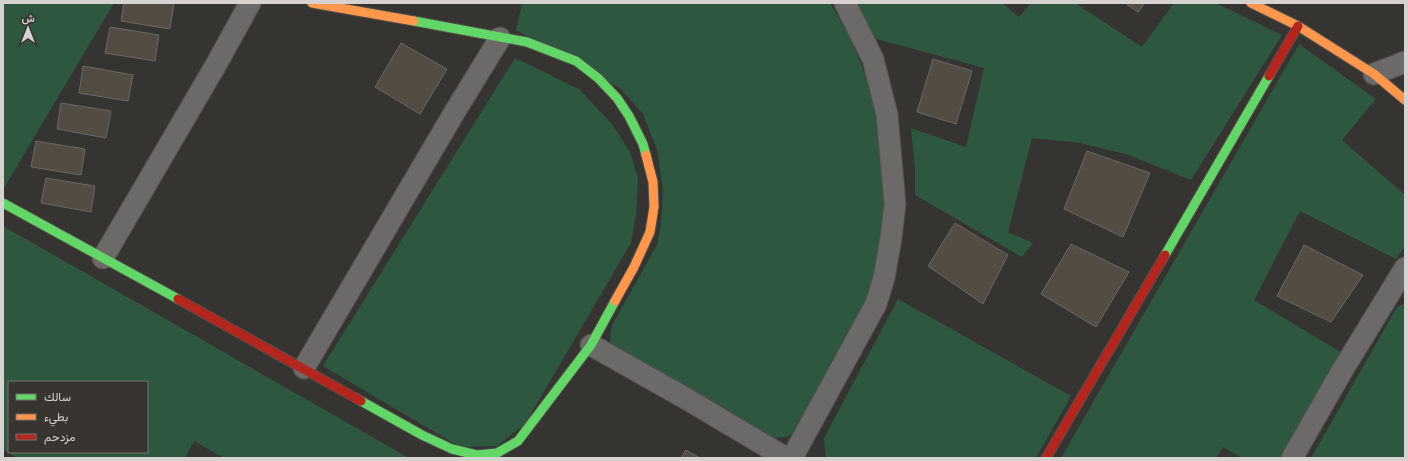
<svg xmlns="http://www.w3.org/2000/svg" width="1408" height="461" font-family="Figtree,Vazirmatn,sans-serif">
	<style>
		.green { fill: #2e5740; fill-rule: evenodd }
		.building { fill: #534c43; stroke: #6a6866 }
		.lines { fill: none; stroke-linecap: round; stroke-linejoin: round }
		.street-casing { stroke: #524f4d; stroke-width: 23 }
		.fast-casing { stroke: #524f4d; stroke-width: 11 }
		.slow-casing { stroke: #524f4d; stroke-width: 11 }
		.jam-casing { stroke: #524f4d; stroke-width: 11 }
		.street { stroke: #6c6a68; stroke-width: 21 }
		.fast { stroke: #63d668; stroke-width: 9 }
		.slow { stroke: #ff974d; stroke-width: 9 }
		.jam { stroke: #b3261e; stroke-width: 9 }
	</style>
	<rect width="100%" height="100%" fill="#363431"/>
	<path class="green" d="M3,3H114L4,188H3Z
		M522,3H830L852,40L868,83L880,130L884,166V216L874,276L858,325L797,432L787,437L771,438L611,348L610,337L612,325L657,245L661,224L663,190L657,150L643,114L620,88L516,30Z
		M855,3H1002L1019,17L1031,3H1075L1142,47L1174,3H1216L1282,35L1191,180L1129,155L1080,143L1032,138L1008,232L1033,243L1022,257L915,195V169L911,128L966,147L984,68L873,38Z
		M1299,44L1376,99L1342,140L1405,195V246L1396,259L1300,211L1254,300L1344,354L1283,458H1242L1223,447L1216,458H1061Z
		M515,58L579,89L612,124L630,152L638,178L636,215L631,243L525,424L497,446L460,447L323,366Z
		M3,226L409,458H224L194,441L185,458H18L3,450ZM9,382H147V452H9Z
		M898,299L1071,396L1036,458H826L824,438Z
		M1405,303V458H1311L1397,307Z"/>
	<path class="building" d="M124,3H174L170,29L121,21Z
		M1125,3H1145L1138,12Z
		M110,27L159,35L155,61L105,53Z
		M401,43L447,69L420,114L375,87Z
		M933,59L972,71L956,124L917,112Z
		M83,66L133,75L128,101L79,93Z
		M61,103L111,111L106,138L57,129Z
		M36,141L85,149L81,175L31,167Z
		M1087,151L1150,173L1123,237L1064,209Z
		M46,178L95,186L91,212L41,203Z
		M955,223L1008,255L983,304L928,266Z
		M1071,244L1129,272L1096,327L1041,294Z
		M1304,245L1363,275L1331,322L1277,296Z
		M686,450L700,458H681Z"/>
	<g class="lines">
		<g class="street-casing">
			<path id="street" d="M1374,74L1405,62
				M103,258L217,63L250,3
				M591,345L685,398L786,458
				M304,368L454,113L500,38
				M792,458L876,304L884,278L891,238L895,204L887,115L873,59L845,3
				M1292,458L1342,371L1405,268"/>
		</g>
		<g class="fast-casing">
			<path id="fast" d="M414,21L527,42L576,61L598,78L617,98L629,116L643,144L646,155
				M3,203L178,299
				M1165,255L1269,76
				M361,401L422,435L452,449L477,455L497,453L518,441L591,345L615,301"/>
		</g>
		<g class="slow-casing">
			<path id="slow" d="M312,3L414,21
				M1251,3L1298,26L1374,74L1405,100
				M615,301L634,267L650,232L654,207L653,182L646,155"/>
		</g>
		<g class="jam-casing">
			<path id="jam" d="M1269,76L1298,26
				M178,299L361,401
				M1046,458L1165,255"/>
		</g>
		<use href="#street" class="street"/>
		<use href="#fast" class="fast"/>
		<use href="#slow" class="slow"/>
		<use href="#jam" class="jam"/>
	</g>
	<rect width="1408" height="461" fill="none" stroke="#d5d2d0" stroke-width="8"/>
	<rect x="8" y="381" width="140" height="72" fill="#38342f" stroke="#77736f"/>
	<rect x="16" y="394" width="20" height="6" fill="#63d668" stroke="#77736f"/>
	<text x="44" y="401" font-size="12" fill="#d5d2d0">سالك</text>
	<rect x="16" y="414" width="20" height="6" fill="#ff974d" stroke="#77736f"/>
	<text x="44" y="421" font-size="12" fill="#d5d2d0">بطيء</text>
	<rect x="16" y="434" width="20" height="6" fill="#b3261e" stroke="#77736f"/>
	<text x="44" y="441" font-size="12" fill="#d5d2d0">مزدحم</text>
	<g transform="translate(28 28)" stroke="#38342f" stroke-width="3" paint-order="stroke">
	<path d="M0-3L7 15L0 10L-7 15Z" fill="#d5d2d0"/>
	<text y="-6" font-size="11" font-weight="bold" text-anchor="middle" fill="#d5d2d0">ش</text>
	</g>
</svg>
